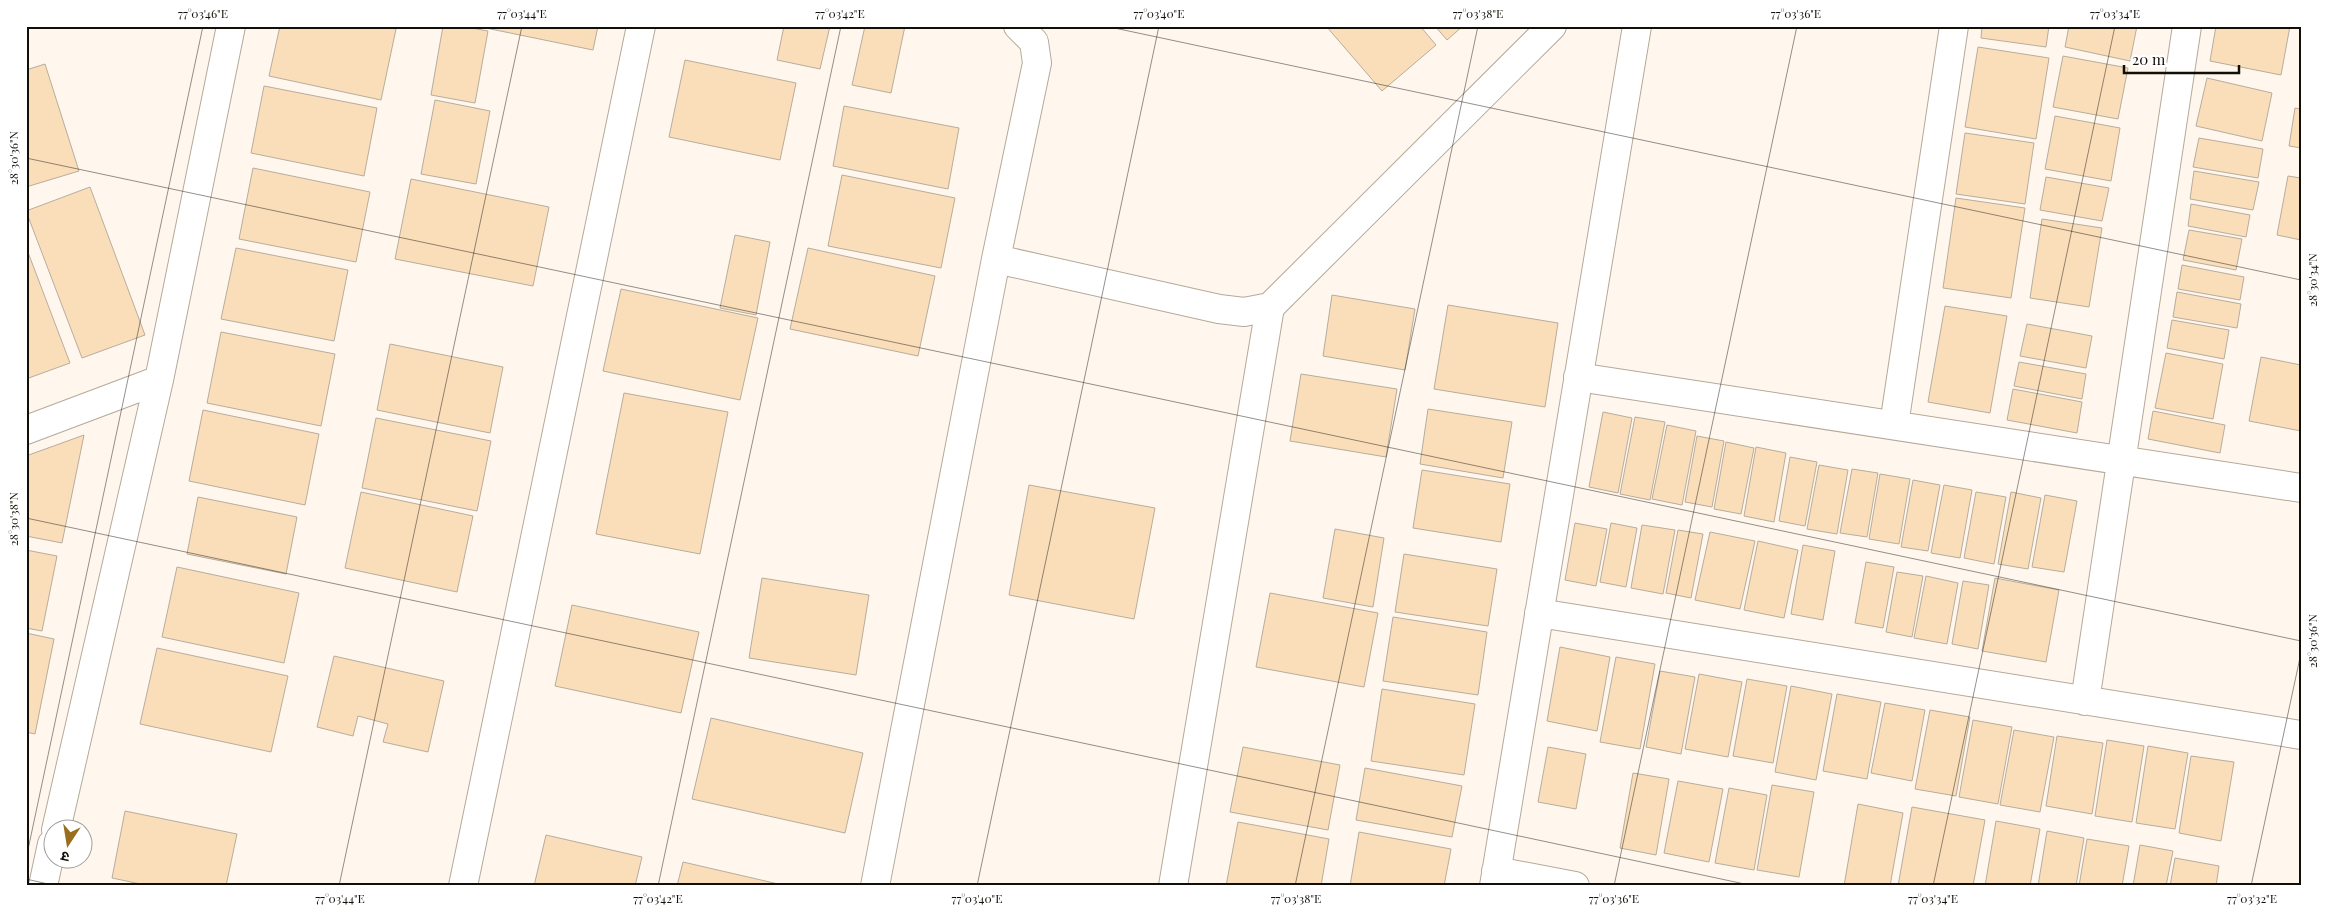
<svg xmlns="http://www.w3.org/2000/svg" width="2327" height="912" font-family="'Playfair Display','Noto Sans Devanagari',serif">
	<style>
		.building { fill: #fadeba; stroke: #b8ac9c }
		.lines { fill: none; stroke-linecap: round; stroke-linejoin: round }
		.minor-casing { stroke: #b5a999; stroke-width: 30 }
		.minor { stroke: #fff; stroke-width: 28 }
		.ticks { fill: none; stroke: #120e08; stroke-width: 1; stroke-opacity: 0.45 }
		.neatline { fill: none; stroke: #120e08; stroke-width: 2 }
		.ticks-label { font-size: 12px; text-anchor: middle; fill: #120e08 }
	</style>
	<rect width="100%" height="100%" fill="#fff7ed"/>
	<path class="building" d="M280,26H383L396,29L381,100L269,76Z
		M443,26H461L488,31L475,103L431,95Z
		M476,26H598L593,50Z
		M784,26H830L820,69L777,60Z
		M865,26H905L891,93L852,85Z
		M1326,26H1420L1436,45L1382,91Z
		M1435,26H1463L1447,40Z
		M1982,26H2049L2046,47L1981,38Z
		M2069,26H2137L2130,61L2065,47Z
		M2216,26H2290L2281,75L2210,61Z
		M1978,47L2049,58L2036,139L1965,127Z
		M2063,56L2128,68L2118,119L2053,107Z
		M685,60L796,83L780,160L669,137Z
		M45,64L79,171L26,187V70Z
		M2207,78L2272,93L2262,141L2196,126Z
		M264,86L377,108L364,176L251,153Z
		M435,100L490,111L476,184L421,174Z
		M844,106L959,128L948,189L833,166Z
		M2295,108L2301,109V148L2289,146Z
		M2055,116L2120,128L2111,181L2045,169Z
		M1965,133L2034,143L2025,204L1956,194Z
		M2199,138L2263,149L2258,178L2193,167Z
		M253,168L370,192L356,262L239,239Z
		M2194,171L2259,182L2253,210L2190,199Z
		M842,175L955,198L941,268L828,246Z
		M2288,176L2301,178V240L2277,235Z
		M2046,177L2109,188L2102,221L2040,210Z
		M411,179L549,207L533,286L395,259Z
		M90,187L145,335L82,358L26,211Z
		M1956,198L2025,208L2011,298L1943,288Z
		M2191,204L2250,215L2246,237L2188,226Z
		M2042,219L2102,228L2089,307L2030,298Z
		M2189,230L2242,239L2236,270L2183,260Z
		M735,235L770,242L756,315L720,308Z
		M26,247L70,363L26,379Z
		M236,248L348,270L334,341L221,319Z
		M808,248L935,276L918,356L790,329Z
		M2182,265L2244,277L2240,300L2178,289Z
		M621,289L758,318L740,400L603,371Z
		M2177,292L2241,304L2237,328L2173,317Z
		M1332,295L1415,309L1405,370L1323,356Z
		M1448,305L1558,323L1545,407L1434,389Z
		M1945,306L2007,316L1990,413L1928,402Z
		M2172,320L2229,330L2224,359L2167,348Z
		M2027,324L2092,336L2086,368L2020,356Z
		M221,332L335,354L321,426L207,403Z
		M390,344L503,367L490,433L377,410Z
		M2166,353L2223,364L2213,419L2155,408Z
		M2261,357L2301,365V431L2249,421Z
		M2019,362L2086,374L2082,399L2014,386Z
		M1301,374L1397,389L1386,457L1290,441Z
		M2013,389L2082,402L2077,433L2007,420Z
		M624,393L728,412L700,554L596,534Z
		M1428,409L1512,422L1503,478L1420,464Z
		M203,410L319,434L305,505L189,481Z
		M2153,411L2225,425L2220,453L2148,439Z
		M1603,412L1632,418L1618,493L1589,487Z
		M1635,417L1665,422L1650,500L1620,494Z
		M376,418L491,441L477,511L362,488Z
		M1667,425L1696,431L1682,505L1652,499Z
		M84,435L62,543L26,536V456Z
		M1697,436L1724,441L1712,507L1685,502Z
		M1726,442L1754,448L1741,514L1714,509Z
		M1756,447L1786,453L1774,522L1744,516Z
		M1790,457L1817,462L1805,526L1779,521Z
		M1819,465L1848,470L1837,534L1807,529Z
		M1852,469L1878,473L1867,537L1840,533Z
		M1422,470L1510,484L1501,542L1413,528Z
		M1880,474L1910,479L1899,544L1869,539Z
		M1913,480L1940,485L1928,551L1901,547Z
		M1029,485L1155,508L1134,619L1009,595Z
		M1944,485L1972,490L1960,558L1931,553Z
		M361,492L473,516L457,592L345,568Z
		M1976,492L2006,497L1994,564L1964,558Z
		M2011,492L2041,498L2028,569L1998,564Z
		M2045,495L2077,501L2064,572L2032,567Z
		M198,497L297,517L286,574L187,554Z
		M1575,523L1607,529L1596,586L1565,580Z
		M1611,523L1637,528L1626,587L1600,582Z
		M1642,525L1675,530L1663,594L1631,588Z
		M1335,529L1384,538L1373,607L1323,598Z
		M1678,530L1703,534L1691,598L1666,593Z
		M1710,532L1755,541L1740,609L1695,600Z
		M1758,541L1798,550L1784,618L1744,610Z
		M1803,545L1835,551L1823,620L1791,614Z
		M26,550L57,556L42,631L26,628Z
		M1404,554L1497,569L1488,626L1395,612Z
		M1866,562L1894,567L1883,628L1855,623Z
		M177,567L299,593L284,663L162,637Z
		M1897,572L1923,576L1912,637L1886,632Z
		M1926,576L1958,583L1947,644L1914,638Z
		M762,578L869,595L856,675L749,658Z
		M1995,578L2059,590L2046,662L1982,651Z
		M1963,581L1989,585L1978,649L1952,644Z
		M1270,593L1378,613L1364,687L1256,667Z
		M572,605L699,632L681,713L555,686Z
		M1393,617L1487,632L1478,695L1383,681Z
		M26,633L54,639L35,734L26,732Z
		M1560,647L1610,657L1597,731L1547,721Z
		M157,648L288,676L271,752L140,724Z
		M334,656L444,681L428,752L383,742L388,724L358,716L353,736L317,727Z
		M1616,657L1655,664L1640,749L1600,742Z
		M1660,671L1695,677L1681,754L1646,747Z
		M1699,674L1742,682L1728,757L1685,749Z
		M1747,679L1787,686L1773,763L1733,756Z
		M1791,686L1832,694L1816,780L1775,772Z
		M1382,689L1475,704L1464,775L1371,761Z
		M1837,694L1881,702L1867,779L1823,771Z
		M1885,703L1925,710L1912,781L1871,773Z
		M1930,710L1970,717L1956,796L1915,789Z
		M711,718L863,753L845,833L692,799Z
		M1973,720L2012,727L1998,804L1959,797Z
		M2014,730L2054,737L2040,812L2000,805Z
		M2057,736L2103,743L2092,814L2046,806Z
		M2107,740L2144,746L2132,822L2095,816Z
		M2148,746L2188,753L2175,829L2136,823Z
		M1243,747L1340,765L1328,830L1230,812Z
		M1548,747L1586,754L1576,809L1538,802Z
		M2191,756L2234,762L2221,841L2179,833Z
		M1365,768L1462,786L1452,837L1356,820Z
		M1633,773L1669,779L1656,855L1620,848Z
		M1678,781L1723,789L1709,862L1664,853Z
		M1772,785L1814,792L1799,877L1757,870Z
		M1729,788L1767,795L1754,870L1715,863Z
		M1858,804L1903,813L1890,886H1844Z
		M1912,807L1985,820L1973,886H1898Z
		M125,811L237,834L226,886H150L112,878Z
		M1996,821L2040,829L2030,886H1985Z
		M1238,822L1329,839L1321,886H1226Z
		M2047,831L2084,838L2076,886H2038Z
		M1359,832L1451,849L1444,886H1350Z
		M546,835L642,857L635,886H534Z
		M2087,839L2129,846L2122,886H2079Z
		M2140,845L2173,851L2166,886H2133Z
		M2175,858L2219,866L2216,886H2170Z
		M683,862L787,886H677Z"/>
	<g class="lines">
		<g class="minor-casing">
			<path id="minor" d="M996,259L1219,309L1244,312L1270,307L1552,26
				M1578,377L2301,488
				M1894,425L1954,26
				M26,430L159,380
				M1539,613L2301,735
				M2085,701L2187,26
				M56,830L159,380L231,26
				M1496,871L1575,886
				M43,886L52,844
				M463,886L641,26
				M875,886L996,259L1037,63L1034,42L1018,26
				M1173,886L1270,307
				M1494,886L1637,26"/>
		</g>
		<use href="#minor" class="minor"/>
	</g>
	<path class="ticks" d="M1105,26L2301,280M26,158L2301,641M26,518L1754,886M26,859L203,26M26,879L57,886M339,886L522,26M658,886L841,26M977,886L1159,26M1295,886L1478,26M1614,886L1797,26M1933,886L2115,26M2251,886L2301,653"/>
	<rect width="2327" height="912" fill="none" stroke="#ffffff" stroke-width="55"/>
	<g transform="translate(68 844) rotate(192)"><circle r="24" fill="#ffffff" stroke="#a09f9c"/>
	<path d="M0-4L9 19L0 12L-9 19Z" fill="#996e1c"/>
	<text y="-8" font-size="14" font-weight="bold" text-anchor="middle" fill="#120e08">उ</text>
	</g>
	<path d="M2124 65v8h115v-8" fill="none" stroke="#120e08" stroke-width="2.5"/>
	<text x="2132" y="65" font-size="15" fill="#120e08" stroke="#ffffff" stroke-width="4" paint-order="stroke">20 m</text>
	<rect x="28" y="28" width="2272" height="856" class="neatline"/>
	<g class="ticks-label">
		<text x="203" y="18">77°03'46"E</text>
		<text x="522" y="18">77°03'44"E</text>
		<text x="840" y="18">77°03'42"E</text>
		<text x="1159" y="18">77°03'40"E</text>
		<text x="1478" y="18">77°03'38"E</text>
		<text x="1796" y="18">77°03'36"E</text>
		<text x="2115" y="18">77°03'34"E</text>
		<text transform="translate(14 158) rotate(-90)" y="4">28°30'36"N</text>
		<text transform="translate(2313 280) rotate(-90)" y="4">28°30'34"N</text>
		<text transform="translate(14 519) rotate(-90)" y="4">28°30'38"N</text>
		<text transform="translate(2313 641) rotate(-90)" y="4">28°30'36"N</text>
		<text x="340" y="903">77°03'44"E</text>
		<text x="658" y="903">77°03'42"E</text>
		<text x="977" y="903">77°03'40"E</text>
		<text x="1296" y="903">77°03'38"E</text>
		<text x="1614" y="903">77°03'36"E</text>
		<text x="1933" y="903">77°03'34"E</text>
		<text x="2252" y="903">77°03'32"E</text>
	</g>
</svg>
